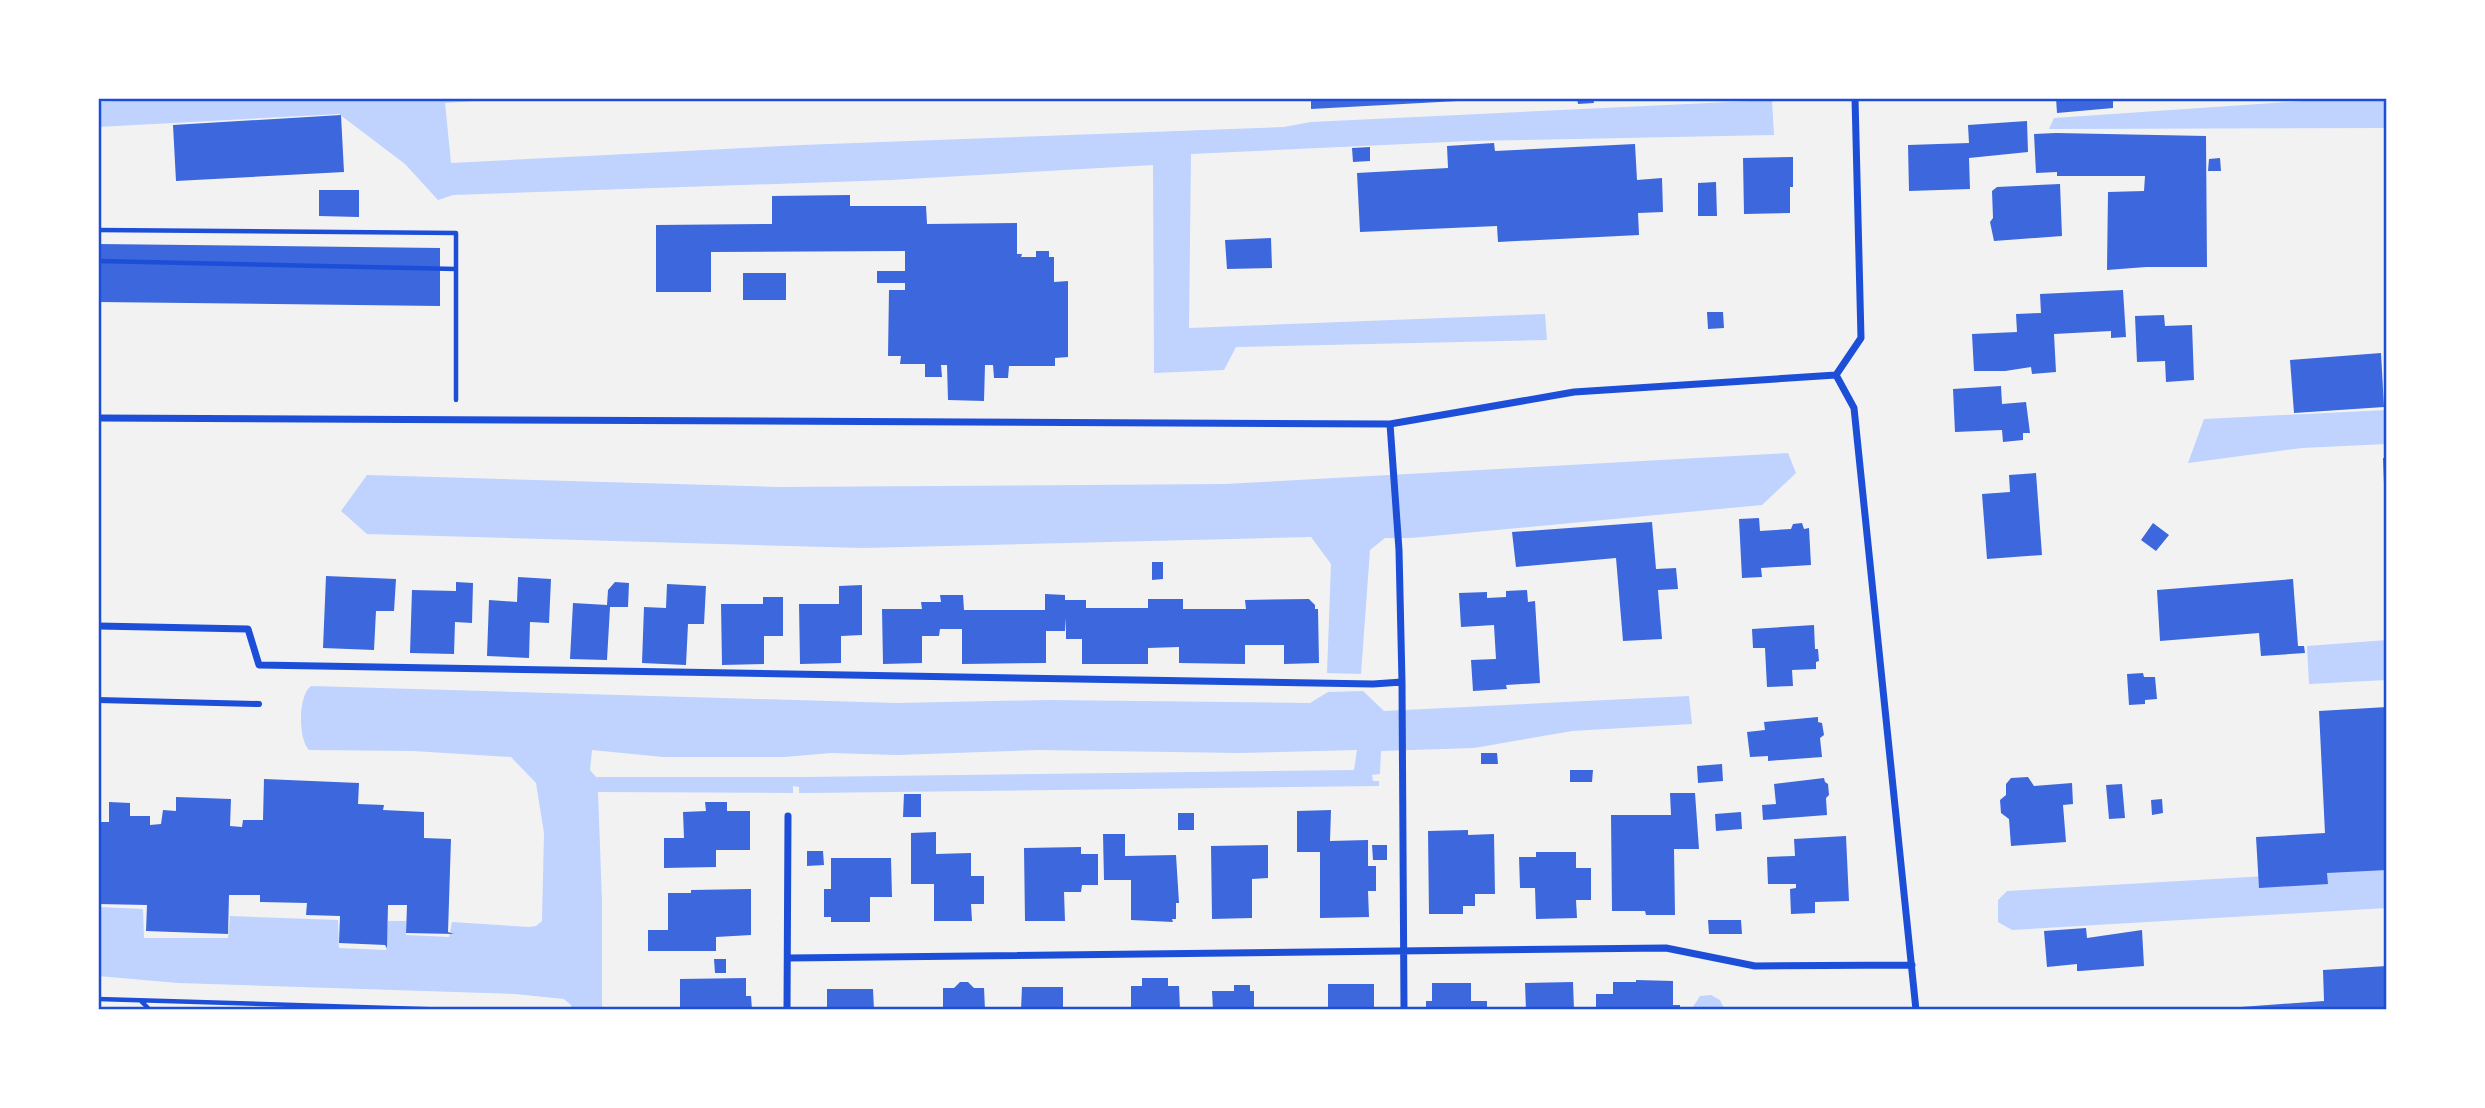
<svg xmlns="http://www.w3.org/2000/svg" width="2485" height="1108" font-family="Barlow,sans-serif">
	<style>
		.water { fill: #bfd3fe; fill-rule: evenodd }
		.building { fill: #3d67dc }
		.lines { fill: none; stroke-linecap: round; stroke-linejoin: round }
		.path { stroke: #1d4ed8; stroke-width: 4.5 }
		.pedestrian { stroke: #1d4ed8; stroke-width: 6 }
		.minor { stroke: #1d4ed8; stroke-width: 7 }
		.neatline { fill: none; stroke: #1d4ed8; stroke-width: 2.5 }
	</style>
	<rect width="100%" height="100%" fill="#f2f2f2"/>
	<path class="water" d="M185,98H522L445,103L451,163L802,145L1284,127L1311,122L1772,100L1774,135L1470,141L1191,154L1189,328L1545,314L1547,340L1236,347L1224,370L1154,373L1153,165L891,180L453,195L438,200L405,164L339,114L98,127V102Z
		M2347,98H2387V128L2049,129L2054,118Z
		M2387,410V444L2302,448L2188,463L2204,419Z
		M1788,453L1796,473L1762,505L1411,538H1385L1370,550L1361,674L1327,673L1331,564L1311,537L863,548L367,534L341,511L367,475L777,487L1225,484Z
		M2387,640V680L2309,684L2307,646Z
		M311,686L897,703L1048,700L1310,703L1328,692L1363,691L1384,711L1689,696L1692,724L1572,731L1474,748L1381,751L1380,774L1372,775L1373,781H1379V786L807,793H799V787L793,786V793L598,792L602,901V1010H571V1005L564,999L515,994L178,983L98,976V907L143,909L144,938H228L230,916L338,920L339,948L386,950L388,921H406V935L449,937L452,922L529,927L536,926L542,921L544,833L536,783L511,757L413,751L309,750C298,739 298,695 311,686ZM592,750L663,757H784L831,753L897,755L1038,750L1239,753L1357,750L1354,770L806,777H596L590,770Z
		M2387,869V908L2012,930L1998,922V900L2007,891Z
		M1711,995L1720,1000L1725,1010H1691L1700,996Z"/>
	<path class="building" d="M1311,98H1476V100L1311,109Z
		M1577,98H1593L1594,103L1578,104Z
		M2056,98H2113V108L2057,113Z
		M341,115L344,172L176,181L173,125Z
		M2027,121L2028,152L1969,158L1970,189L1909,191L1908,145L1969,143L1968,125Z
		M2056,133L2206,136L2207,267H2146L2107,270L2108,192L2144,191L2145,176H2057V172L2036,173L2034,134Z
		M1494,143L1495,151L1635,144L1637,180L1662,178L1663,212L1638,213L1639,235L1498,242L1497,226L1360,232L1357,173L1448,168L1447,146Z
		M1370,147V161L1353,162L1352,148Z
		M1793,157V187H1790V213L1744,214L1743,158Z
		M2220,158L2221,171H2208L2209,159Z
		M1716,182L1717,216H1698V183Z
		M2060,184L2062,236L1994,241L1990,222L1993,218L1992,191L1997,187Z
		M319,190H359V217L319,216Z
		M850,195V206H926L927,224L1017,223V254H1022L1021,257H1036V251H1049V257H1054V282L1068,281V357L1055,358V366H1009L1008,378H994L993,365H985L984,401L948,400L947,365H941L942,377H925V364H900L901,356H888L889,290H905V283H877V271H905V251L711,252V292H656V225L772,224V196Z
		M1271,238L1272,268L1227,269L1225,240Z
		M98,244L440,248V306L98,302Z
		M743,273H786V300H743Z
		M2123,290L2126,337L2111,338V331L2054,334L2056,372L2032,374L2031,367L2005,371H1974L1972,334L2017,332L2016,314L2041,313L2040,294Z
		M1707,312H1723L1724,328L1708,329Z
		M2164,315L2165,326L2192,325L2194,380L2166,382L2165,361L2137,362L2135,316Z
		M2381,353L2384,407L2294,413L2290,360Z
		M2001,386L2002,404L2026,402L2030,433H2023V440L2003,442L2002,430L1955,432L1953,389Z
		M2383,458H2387V510H2385Z
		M2036,473L2042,555L1987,559L1982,494L2010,492L2009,475Z
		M1759,518L1760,531L1791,529L1793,524L1802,523L1804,529L1809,528L1811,565L1761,568L1762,577L1742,578L1739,519Z
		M1652,522L1656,569L1676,568L1678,589L1658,590L1662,639L1623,641L1616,558L1516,567L1512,532Z
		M2153,523L2169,535L2156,551L2141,540Z
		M1152,562H1163V579L1152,580Z
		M326,576L396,579L394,611H376L374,650L323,648Z
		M518,577L551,579L549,623L530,622L529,658L487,656L489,600L517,602Z
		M2293,579L2298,646H2304L2305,653L2261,656L2259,633L2160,641L2157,590Z
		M456,582L473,583L472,623L455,622L454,654L410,653L412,590L456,591Z
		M615,582L629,583L628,607H610L607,660L570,659L573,603L607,605L608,590Z
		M667,584L706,586L704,624H688L686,665L642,663L644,607L666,608Z
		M862,585V635L841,636V663L800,664L799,604H839V586Z
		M1527,590L1528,602L1535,601L1540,683L1506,685L1507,689L1473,691L1471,660L1496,659L1494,625L1461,627L1459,593L1487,592V598L1506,597V591Z
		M1045,594L1065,595V600H1086V608H1148V599H1183V609H1246L1245,600L1309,599L1315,605V609H1318L1319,663L1284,664V645H1245V664L1179,663V647L1148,648V664H1082V639H1066V618L1065,631H1046V663L962,664V629H940L939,636H922V663L883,664L882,609H922L921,602H941L940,595H963L964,610H1045Z
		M763,597H783V636H764V664L722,665L721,604H763Z
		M1814,625L1815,649H1818L1819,661L1816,662V669L1792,670L1793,686L1767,687L1765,648H1753L1752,629Z
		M2143,673L2144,677H2155L2157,699L2145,700V704L2129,705L2127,674Z
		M2387,707V870L2327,873L2328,884L2259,888L2256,837L2325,833L2319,711Z
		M1818,717V722L1822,723L1824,735L1820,738L1822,757L1768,761V756L1750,757L1747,732L1765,730L1764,722Z
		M1481,753H1497L1498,764H1481Z
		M1722,764L1723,781L1698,783L1697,766Z
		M1570,770H1593L1592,782H1570Z
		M2028,777L2034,786L2072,783L2073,804L2063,805L2066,842L2011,846L2009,819L2001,813L2000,800L2006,795V784L2011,778Z
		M1824,778L1825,782L1828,784L1829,795L1826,798L1827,815L1763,820L1762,805L1776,804L1774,784Z
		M264,779L359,783L358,804L384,805L383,810L424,812V838L451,839L448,932L454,934L406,933L407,905H388L387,948L385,945L339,943L340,916L306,915L307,903L260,902V895H229L228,934L146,931L147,905L98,904V822H109V802L130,803V816H150V825L161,824L163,810L176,811V797L231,799L230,826L242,827L243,820H263Z
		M2122,784L2125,818L2109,819L2106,785Z
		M1670,793H1695L1699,849H1674L1675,915H1646L1645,911H1612L1611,815H1671Z
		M904,794H921V817H903Z
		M2162,799L2163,813L2152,815L2151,800Z
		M705,802H727V811H750V850H716V867L664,868V838H684L683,812L706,811Z
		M1331,810L1330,841L1368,840V866H1376V891H1368L1369,917L1320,918V852H1297V811Z
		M1741,812L1742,829L1716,831L1715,814Z
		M1178,813H1194V830H1178Z
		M1468,830V835L1494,834L1495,894H1475V906H1463V914H1429L1428,831Z
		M936,832V854L971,853V876H984V904H971L972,921H934V884H911V833Z
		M1103,834H1125V856L1176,855L1179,903H1176V919H1172L1173,922L1131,920V880H1104Z
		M1846,836L1849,901L1815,902V913L1791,914L1790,889L1796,888V884H1768L1767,857L1795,856L1794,839Z
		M1268,845V878L1252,879V918L1212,919L1211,846Z
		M1372,845H1387V860H1373Z
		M1081,847V854H1098V885H1082L1081,892H1064L1065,921H1025L1024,848Z
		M807,851H823L824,865L807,866Z
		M1536,852H1576V868H1591V900H1576L1577,918L1536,919L1535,888H1520L1519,857H1536Z
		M831,858H891L892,897H870V922H831V917H824V889H831Z
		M751,889V935L716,937V951H648V930H668V893H691V890Z
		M1708,920H1741L1742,934H1709Z
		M2086,928L2087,938L2142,930L2144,966L2080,971H2077V964L2047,967L2044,931Z
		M714,959H726V973H715Z
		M2387,966V1010H2227V1008L2324,1001L2323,970Z
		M746,978V996H751L752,1010H680V979Z
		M1142,978H1168V986H1179L1180,1010H1131V986H1142Z
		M1636,980L1673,981V1005H1680V1010H1596V994H1613V982H1636Z
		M960,982H968L974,988H984L985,1010H943V988H954Z
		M1573,982L1574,1010H1526L1525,983Z
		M1432,983H1471V1001H1487V1010H1426V1001H1432Z
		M1328,984H1374V1010H1328Z
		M1234,985H1250V991H1254V1010H1213L1212,991H1234Z
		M1022,987H1063V1010H1021Z
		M827,989H873L874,1010H827Z"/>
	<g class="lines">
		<path class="path" d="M98,230L456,233V400
			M98,261L456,269
			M98,999L455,1010
			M141,1001L150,1010"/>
		<path class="pedestrian" d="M98,700L259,704"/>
		<path class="minor" d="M1855,98L1861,338L1836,375L1854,408L1916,1010
			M98,418L1390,424L1574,392L1836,375
			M98,626L248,629L259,665L1373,684L1402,682L1399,550L1390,424
			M1402,682L1404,1010
			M789,958L1666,948L1755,966L1912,965
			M787,1010L788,816"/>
	</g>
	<rect width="2485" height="1108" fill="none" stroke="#ffffff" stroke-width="200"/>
	<rect x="100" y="100" width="2285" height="908" class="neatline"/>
</svg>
